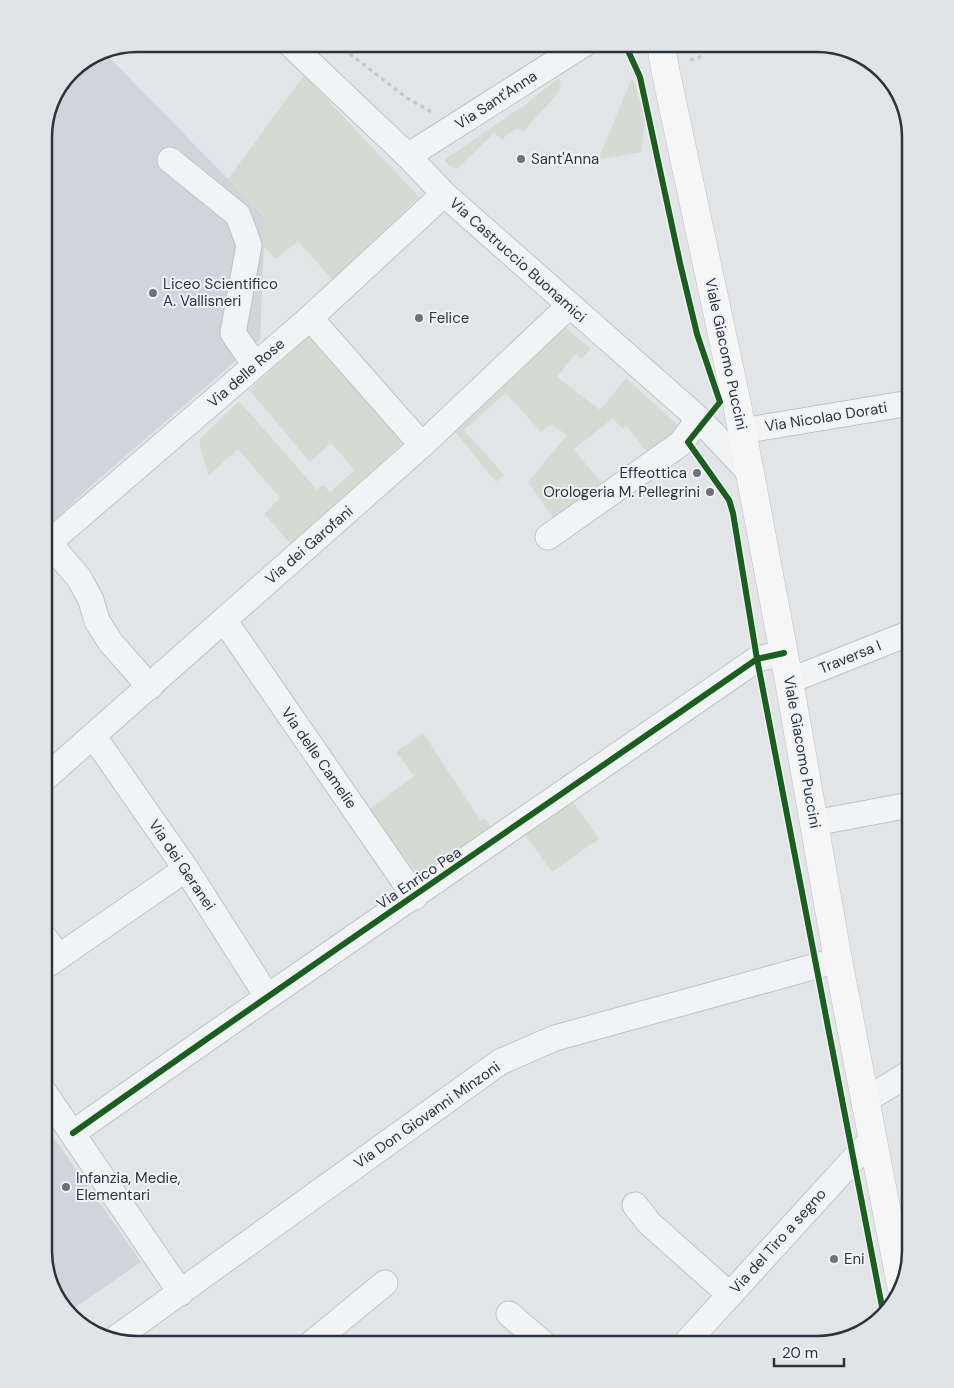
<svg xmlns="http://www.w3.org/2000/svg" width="954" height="1388" font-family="'DM Sans',sans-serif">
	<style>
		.built { fill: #d0d5da }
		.green { fill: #d4dbd3 }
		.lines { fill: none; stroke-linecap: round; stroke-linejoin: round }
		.minor-casing { stroke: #c0c3c5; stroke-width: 27 }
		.major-casing { stroke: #bec2c5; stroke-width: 29 }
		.path { stroke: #c3c6c8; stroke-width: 3; stroke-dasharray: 4 4; stroke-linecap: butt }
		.minor { stroke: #f1f3f4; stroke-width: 25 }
		.major { stroke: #f6f6f6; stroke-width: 28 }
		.cycleway-casing { stroke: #f0f3f6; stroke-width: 9 }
		.cycleway { stroke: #1b5e20; stroke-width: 6 }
		.poi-dot { fill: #6a727a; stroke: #f0f3f6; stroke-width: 2 }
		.labels { text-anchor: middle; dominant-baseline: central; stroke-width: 4; stroke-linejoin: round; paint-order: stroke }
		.street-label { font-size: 15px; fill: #29343f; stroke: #f0f3f6 }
		.poi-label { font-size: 15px; fill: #29343f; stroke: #f0f3f6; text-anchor: start }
		.rim { fill: none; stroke: #29343f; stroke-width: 2.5 }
	</style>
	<rect width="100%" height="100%" fill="#e2e5e7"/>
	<path class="built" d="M103,51L265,217L260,340L92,485L44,530V132L71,71Z
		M44,1124L141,1262L70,1311L56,1297L44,1251Z"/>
	<path class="green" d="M304,75L419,197L333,281L298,241L276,259L263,246L265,216L228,179Z
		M559,78L561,83L559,92L523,132L518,128L506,135L503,140L494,133L457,169L450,166L444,160L526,104Z
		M632,78L646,116L641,152L598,160Z
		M565,327L591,349L581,359L575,354L557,377L600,410L626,378L683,430L651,453L644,449L627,426L622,429L613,418L574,449L606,489L557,523L528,482L567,435L551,424L541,432L506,393L464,430L504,475L496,482L451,427Z
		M310,335L404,442L291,544L264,514L280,498L238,449L208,476L199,440L239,401L317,490L323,485L330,492L355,470L331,443L310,462L249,390Z
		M423,733L481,821L485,819L492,829L422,879L368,810L414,776L396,752Z
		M570,797L599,839L552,872L522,831Z"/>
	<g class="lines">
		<g class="minor-casing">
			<path id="minor" d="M290,44L408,156L444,194L699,419L750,473
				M408,156L584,44
				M170,160L238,215L249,245L233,333L255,365
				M310,318L422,445
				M742,431L910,403
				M548,537L680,444L699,419
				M49,543L79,578L91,600L97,621L111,643L150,687
				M44,547L310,318L444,194
				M224,620L415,897
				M789,681L910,633
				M94,737L186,869L267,996
				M44,779L422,445L569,306
				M814,823L910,805
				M44,937L59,957
				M44,967L186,869
				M44,1092L181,1293
				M864,1101L910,1073
				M73,1133C299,973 529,817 757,659L784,653
				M635,1205L649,1223L730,1295
				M509,1314L544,1344
				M115,1339L500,1062L555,1038L838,960
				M311,1344L385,1283
				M685,1344L872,1139"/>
		</g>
		<g class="major-casing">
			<path id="major" d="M661,44L665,69L737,404L789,681L838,960L901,1285"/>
		</g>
		<path class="path" d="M337,44L407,98L431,112
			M690,60L700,57L699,44"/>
		<use href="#minor" class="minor"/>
		<use href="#major" class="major"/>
		<g class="cycleway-casing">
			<path id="cycleway" d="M625,44L640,77L680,263L697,334L720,402L688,442L729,500L733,513L757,659L883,1312
				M73,1133C299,973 529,817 757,659L784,653"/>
		</g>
		<use href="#cycleway" class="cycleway"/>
	</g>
	<g class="poi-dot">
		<circle cx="521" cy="159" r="5"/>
		<circle cx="153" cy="293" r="5"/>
		<circle cx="419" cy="318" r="5"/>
		<circle cx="697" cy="473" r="5"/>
		<circle cx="710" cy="492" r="5"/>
		<circle cx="66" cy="1187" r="5"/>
		<circle cx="834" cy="1259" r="5"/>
	</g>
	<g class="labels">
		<g class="street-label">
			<text transform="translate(496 100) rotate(-33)">Via Sant'Anna</text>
			<text transform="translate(518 260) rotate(42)">Via Castruccio Buonamici</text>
			<text transform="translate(726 354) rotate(78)">Viale Giacomo Puccini</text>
			<text transform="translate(246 373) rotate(-41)">Via delle Rose</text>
			<text transform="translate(826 417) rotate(-9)">Via Nicolao Dorati</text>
			<text transform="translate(309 545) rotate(-41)">Via dei Garofani</text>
			<text transform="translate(850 657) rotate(-22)">Traversa I</text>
			<text transform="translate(802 752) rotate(80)">Viale Giacomo Puccini</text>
			<text transform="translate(319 758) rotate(55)">Via delle Camelie</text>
			<text transform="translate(182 865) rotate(56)">Via dei Geranei</text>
			<text transform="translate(419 878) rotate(-34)">Via Enrico Pea</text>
			<text transform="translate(427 1115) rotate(-35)">Via Don Giovanni Minzoni</text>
			<text transform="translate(778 1241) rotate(-48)">Via del Tiro a segno</text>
		</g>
		<g class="poi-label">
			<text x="531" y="159">Sant'Anna</text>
			<text x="163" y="284">Liceo Scientifico<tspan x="163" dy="17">A. Vallisneri</tspan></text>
			<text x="429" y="318">Felice</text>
			<text x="687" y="473" text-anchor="end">Effeottica</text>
			<text x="700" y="492" text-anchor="end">Orologeria M. Pellegrini</text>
			<text x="76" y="1178">Infanzia, Medie,<tspan x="76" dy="17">Elementari</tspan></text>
			<text x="844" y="1259">Eni</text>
		</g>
	</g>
	<path d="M0 0H954V1388H0ZM137 52H817A85 85 0 0 1 902 137V1251A85 85 0 0 1 817 1336H137A85 85 0 0 1 52 1251V137A85 85 0 0 1 137 52Z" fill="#e0e4e7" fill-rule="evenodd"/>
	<path class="rim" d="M137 52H817A85 85 0 0 1 902 137V1251A85 85 0 0 1 817 1336H137A85 85 0 0 1 52 1251V137A85 85 0 0 1 137 52Z"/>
	<path d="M774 1358v8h70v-8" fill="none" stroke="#29343f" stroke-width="2.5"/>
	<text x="782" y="1358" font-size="15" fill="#29343f" stroke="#f0f3f6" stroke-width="4" paint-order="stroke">20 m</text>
</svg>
